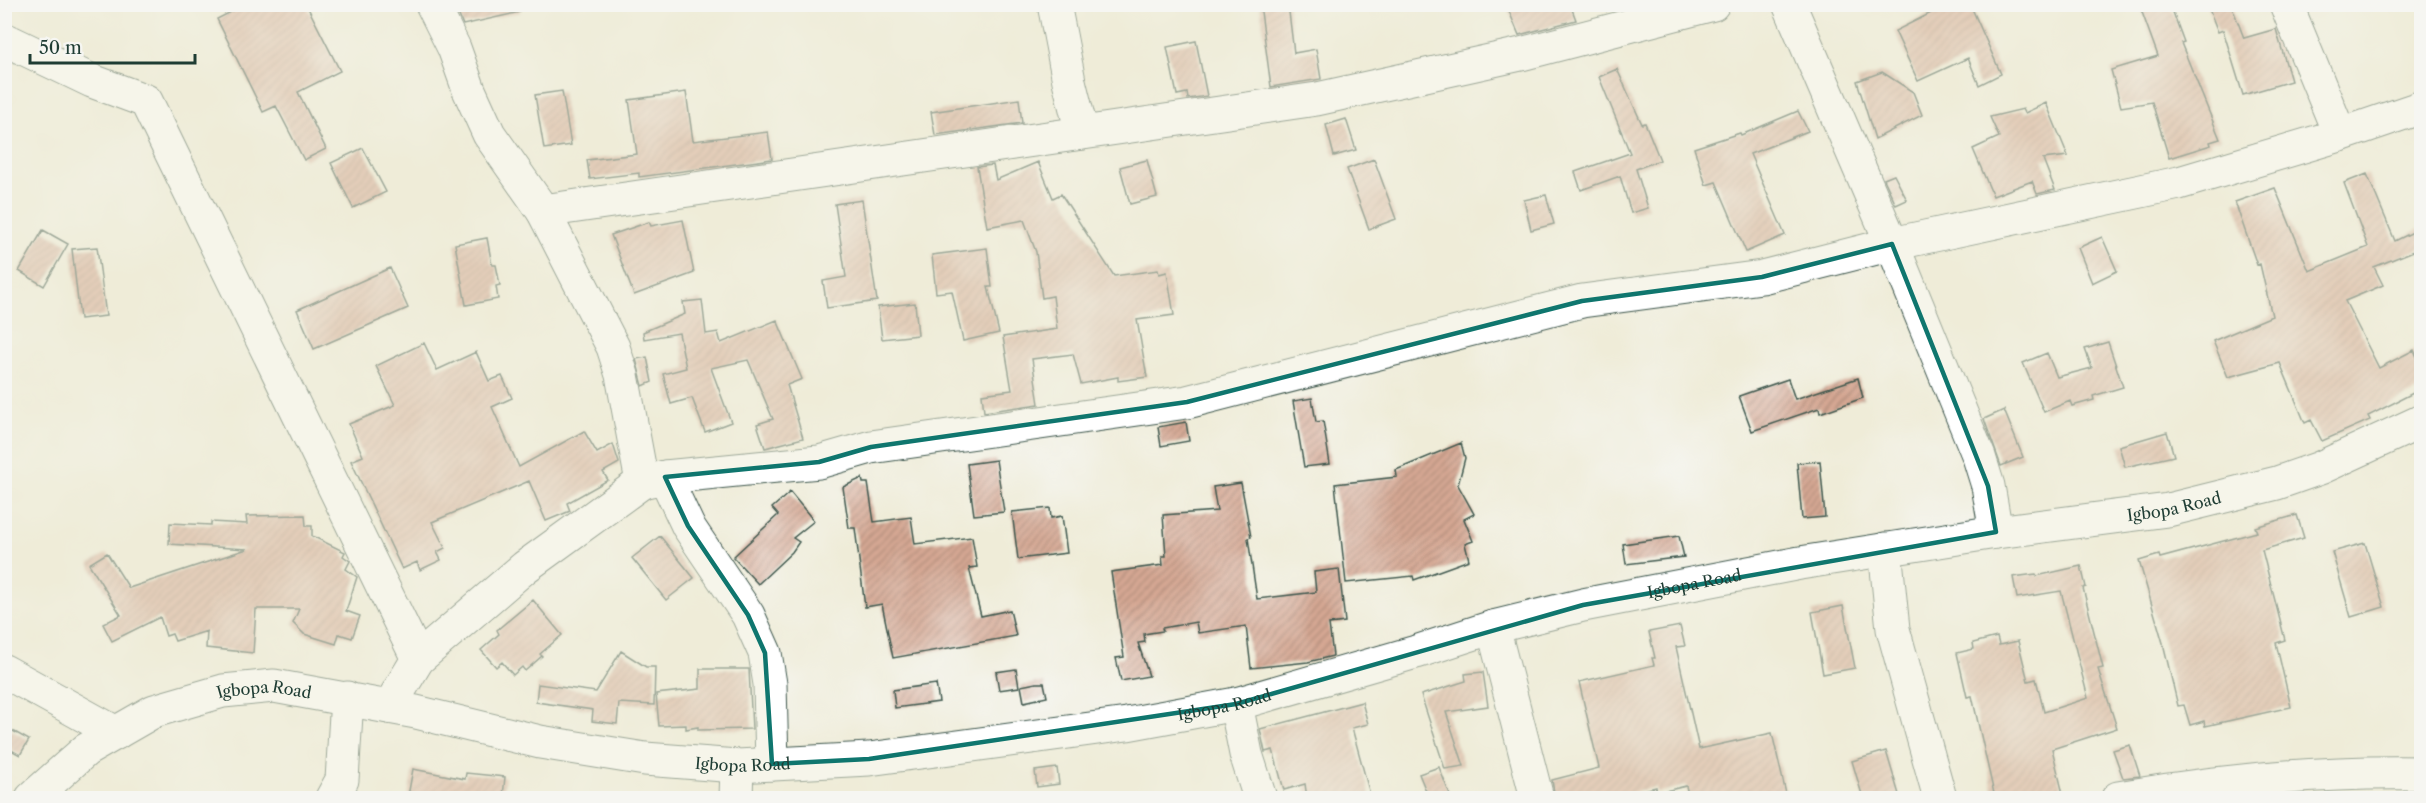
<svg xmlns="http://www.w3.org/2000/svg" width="2426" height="803" font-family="'Libre Caslon Text',serif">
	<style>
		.building { fill: url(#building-hatch) }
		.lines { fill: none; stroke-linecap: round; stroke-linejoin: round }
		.minor-casing { stroke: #3e574d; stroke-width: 35 }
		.minor { stroke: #fff; stroke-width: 33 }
		.marked { fill: none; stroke: #0f766e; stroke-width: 4.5; stroke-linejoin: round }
		.labels { text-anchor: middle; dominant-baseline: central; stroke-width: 5; stroke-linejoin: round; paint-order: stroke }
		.street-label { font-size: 16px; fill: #1f3d34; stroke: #f6f6f2 }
	</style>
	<defs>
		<pattern id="building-hatch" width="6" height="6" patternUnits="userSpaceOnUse" patternTransform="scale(1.5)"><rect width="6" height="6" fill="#d5a793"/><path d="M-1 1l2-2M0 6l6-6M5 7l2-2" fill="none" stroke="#ac8979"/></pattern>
	</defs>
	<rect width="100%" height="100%" fill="#f6f6f2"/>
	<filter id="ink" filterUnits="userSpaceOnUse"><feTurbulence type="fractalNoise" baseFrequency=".0167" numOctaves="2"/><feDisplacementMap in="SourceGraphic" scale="12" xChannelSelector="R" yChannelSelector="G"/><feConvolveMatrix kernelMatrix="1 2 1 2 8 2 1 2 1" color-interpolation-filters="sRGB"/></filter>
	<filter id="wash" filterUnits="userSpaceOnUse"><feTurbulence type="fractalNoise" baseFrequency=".008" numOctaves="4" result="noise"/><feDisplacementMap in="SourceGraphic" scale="24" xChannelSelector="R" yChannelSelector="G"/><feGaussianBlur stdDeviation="1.35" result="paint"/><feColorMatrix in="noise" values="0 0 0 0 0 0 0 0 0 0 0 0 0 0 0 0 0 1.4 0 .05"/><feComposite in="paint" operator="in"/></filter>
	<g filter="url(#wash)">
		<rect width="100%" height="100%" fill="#efecd8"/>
		<g id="blocks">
			<path class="building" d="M229,4H306L340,71L298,92L326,149L304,160L276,106L263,112L217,19L233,11Z
				M454,4H520V12L463,25Z
				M1260,4H1288L1294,53L1316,49L1321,79L1271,87Z
				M1506,4H1570L1576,20L1519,35Z
				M1949,4H1970L2001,74L1979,85L1968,58L1918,81L1895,31Z
				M2139,4H2170L2184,42L2181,43L2220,139L2210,142L2211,145L2169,158L2152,102L2121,107L2111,70L2158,56Z
				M2207,4H2231L2244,38L2276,29L2291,81L2243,95L2223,30L2218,32Z
				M1196,41L1207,96L1188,99L1187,93L1177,95L1167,47Z
				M1617,69L1642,124L1645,123L1660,160L1636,169L1648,208L1631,213L1620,176L1581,190L1575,172L1630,153L1599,77Z
				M1882,72L1913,92L1922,115L1875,139L1857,81Z
				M562,91L571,145L544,149L535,95Z
				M686,92L693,141L768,132L772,159L639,177V173L590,179L587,160L637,154L629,100Z
				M1019,99L1022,123L935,135L931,112Z
				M2046,103L2068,156L2043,159L2055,190L2037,194L2032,181L1993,196L1973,149L1999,137L1990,117L2023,109L2025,113Z
				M1798,111L1808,131L1750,154L1785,235L1746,252L1716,182L1706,185L1694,148L1740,133L1741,135Z
				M1346,119L1356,150L1334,156L1326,125Z
				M363,148L386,192L353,208L331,163Z
				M1374,159L1396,219L1369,229L1347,169Z
				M1147,160L1157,197L1130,204L1120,167Z
				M1038,162L1053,198L1061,194L1114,276L1158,270L1159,274L1167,272L1174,315L1137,320L1147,377L1118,381V377L1081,384L1073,354L1032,359L1039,404L984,412L982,394L1012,390L1003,337L1057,329L1053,296L1042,298L1036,252L1024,220L987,227L977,167L993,165L996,180Z
				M2367,174L2395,241L2421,228V248L2374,267L2383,285L2345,301L2379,368L2414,350L2421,366V389L2368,416L2370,420L2322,441L2311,420L2305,423L2280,363L2228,377L2213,341L2272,316L2260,264L2257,265L2235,202L2275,188L2309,271L2368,247L2344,183Z
				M1894,175L1907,200L1896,205L1884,179Z
				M1546,195L1554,224L1531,230L1524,200Z
				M862,200L877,301L827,308L823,281L846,277L835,204Z
				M683,220L694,273L634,295L611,235L649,222L651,226Z
				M43,230L68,244L44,286L19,271Z
				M2102,237L2117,271L2092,283L2078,248Z
				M487,238L492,265H496L500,285L496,286L498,299L466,305L455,244Z
				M97,247L106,316L80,319L72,249Z
				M987,248L992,287H988L999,333L963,341L952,291L936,293L932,255Z
				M390,268L408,308L314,349L297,310Z
				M702,300L706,334L718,332L721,343L777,320L802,379L787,385L803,438L765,448L757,424L773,419L748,360L711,368L731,422L705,432L692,398L671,404L663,374L686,368L679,333L644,339L643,332L685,314L683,302Z
				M915,303L918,335L882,339L878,307Z
				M2108,342L2123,387L2093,396L2094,400L2072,406L2070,401L2044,412L2023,363L2047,353L2057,377L2092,368L2085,349Z
				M424,343L437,370L476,352L489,381L502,376L512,398L492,407L519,467L584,431L597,453L613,444L619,463L603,472L608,480L567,503L570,511L546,521L529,481L432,522L445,548L437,552L441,560L420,570L417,562L402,569L351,461L363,456L349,424L395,405L376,366Z
				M647,357L652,382L643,386L636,359Z
				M1858,378L1863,398L1820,413L1819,408L1752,431L1739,396L1788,379L1795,399Z
				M1312,398L1316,422L1323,421L1330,464L1304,467L1293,401Z
				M2004,410L2023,457L2001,466L1984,419Z
				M1186,422L1189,441L1161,446L1158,427Z
				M2167,432L2174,456L2125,467L2119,446Z
				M1461,443L1465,458L1458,485L1474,514L1464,519L1473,541L1465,544L1469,560L1414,580L1413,576L1346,583L1335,484L1397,477L1396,470Z
				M996,460L1004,512L974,515L967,464Z
				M1820,461L1825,517L1802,519L1797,463Z
				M862,478L863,483H868L874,522L911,517L915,544L972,537L977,567L969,568L981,616L1010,610L1016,636L893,658L882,604L865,607L855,528H849L843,487Z
				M1241,483L1251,537L1248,538L1257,599L1316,592L1314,572L1339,569L1345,622L1329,624L1333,656L1308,662L1251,668L1246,626L1198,633L1196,622L1162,628L1163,631L1144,634L1145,642L1138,643L1149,676L1121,681L1116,658L1124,657L1111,572L1163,565L1162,556H1166L1163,515L1217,511L1213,487Z
				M790,492L814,521L793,538L799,542L792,552L758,584L733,557L778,515L772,508Z
				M1050,508L1051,518L1062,516L1067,553L1018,559L1012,512Z
				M305,515L306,526H312V536L345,552L343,556L350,561L346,569L357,577L346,611L360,616L352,638L339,634L336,644L304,634L293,623L299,609H256L253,653L206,648L207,631L175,641L172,634L166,636L160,617L112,641L103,624L121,615L89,564L107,553L129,588L247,549L169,544L170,523L211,525V522L247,524L246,516Z
				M2297,515L2304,538L2262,550L2285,640L2276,643L2291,707L2205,726L2204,721L2190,725L2184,705L2178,706L2163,643L2139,561L2159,555L2160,558L2257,532L2255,527Z
				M660,536L694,578L666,600L632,558Z
				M1679,536L1684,557L1626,564L1623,544Z
				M2365,543L2384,607L2351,617L2332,552Z
				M2081,566L2086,587L2083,588L2103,668L2098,669L2117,728L2052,749L2064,798H1995L1972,696L1967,697L1957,653L1974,649L1973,643L1997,637L1999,645L2018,641L2028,681L2036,679L2044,712L2088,698L2061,591L2017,598L2013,577L2036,574L2037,576Z
				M533,600L562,635L540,654L542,656L525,671L522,667L513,675L502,662L496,667L481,650L499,634L497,630Z
				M1843,606L1855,668L1823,674L1812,612Z
				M1680,626L1685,646L1676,647L1699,749L1772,733L1787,798H1689L1686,786L1657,793L1656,787L1611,798H1555L1552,780L1599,768L1579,682L1654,665L1652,658H1655L1649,632Z
				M621,651L646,667H655L654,705L619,703L617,724L592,721L593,710L536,702L538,684L596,692Z
				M700,669H749L752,729L698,730V727L686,729V725L659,726L656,694L700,689Z
				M1016,669L1019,687L999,690L996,672Z
				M1483,672L1488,706L1446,712L1464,766L1445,769L1421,695L1466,681L1465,674Z
				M1036,683H1044L1047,697L1024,702L1021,686Z
				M936,684L939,702L895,708L893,690Z
				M1362,702L1368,724L1352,728L1371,798H1307L1305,784L1284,790L1273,750L1265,752L1260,729Z
				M4,726L29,740L20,755L4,746Z
				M2130,745L2140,776L2123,778L2113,750Z
				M1886,751L1900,798H1863L1852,761Z
				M1439,767L1451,798H1429L1419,774Z
				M1057,768L1059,784L1037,787L1035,771Z
				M413,769L465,779L466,773L505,777L503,796L481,793V798H419L408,796Z"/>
		</g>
	</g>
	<g filter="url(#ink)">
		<use href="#blocks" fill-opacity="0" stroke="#3e574d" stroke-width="1.5"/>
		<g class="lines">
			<g class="minor-casing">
				<g id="minor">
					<path d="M432,4L454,48L469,90L489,134L543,211L613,347L622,375L642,482L665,477L688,526L748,615L765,653L770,684L772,764"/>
					<path d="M1054,4L1069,81L1082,133"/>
					<path d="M1789,4L1892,244L1979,457L1988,486L1996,532"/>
					<path d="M2286,4L2340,135L2422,107"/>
					<path d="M4,39L92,81L146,101L418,659"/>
					<path d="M543,211L1317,99L1521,54L1713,4"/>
					<path d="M665,477L819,462L871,447L1187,402L1582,301L1762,277L1892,244L2179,183L2340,135"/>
					<path d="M1885,549L1893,629L1940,798"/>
					<path d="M1493,627L1537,798"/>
					<path d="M4,671L116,733"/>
					<path d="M1236,704L1246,754L1260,798"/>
					<path d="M389,707L418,659L525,567L642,482"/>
					<path id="s1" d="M32,798L86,750L154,711L223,691L274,686L416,712L540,742L645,759L737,766L869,759L1127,724L1236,704L1416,652L1493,627L1583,605L1800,563L1996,532L2168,510L2277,483L2320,468L2422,421"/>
					<path d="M332,798L342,780L347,698"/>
					<path d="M736,798L737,766"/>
					<path d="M2118,798C2218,781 2320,771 2422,773"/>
				</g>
			</g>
			<use href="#minor" class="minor"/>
		</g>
	</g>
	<path d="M0 0H2426V803H0ZM1892,244L1988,486L1996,532L1583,605L1236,704L869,759L772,764L765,653L748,615L688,526L665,477L819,462L871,447L1187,402L1582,301L1762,277Z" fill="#efecd8" fill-opacity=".55" fill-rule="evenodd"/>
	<path class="marked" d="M1892,244L1988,486L1996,532L1583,605L1236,704L869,759L772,764L765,653L748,615L688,526L665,477L819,462L871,447L1187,402L1582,301L1762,277Z"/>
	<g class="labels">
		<g class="street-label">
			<text stroke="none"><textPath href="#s1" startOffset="2208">Igbopa Road</textPath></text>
			<text stroke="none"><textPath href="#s1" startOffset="1722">Igbopa Road</textPath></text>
			<text stroke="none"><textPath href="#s1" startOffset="264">Igbopa Road</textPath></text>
			<text stroke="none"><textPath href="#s1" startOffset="1236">Igbopa Road</textPath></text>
			<text stroke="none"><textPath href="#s1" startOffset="750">Igbopa Road</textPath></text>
		</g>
	</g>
	<rect width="2426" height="803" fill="none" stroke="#f6f6f2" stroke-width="24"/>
	<path d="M30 54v9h165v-9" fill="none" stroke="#1f3d34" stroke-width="3"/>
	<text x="39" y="54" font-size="18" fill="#1f3d34" stroke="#f6f6f2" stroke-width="4.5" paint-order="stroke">50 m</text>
</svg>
